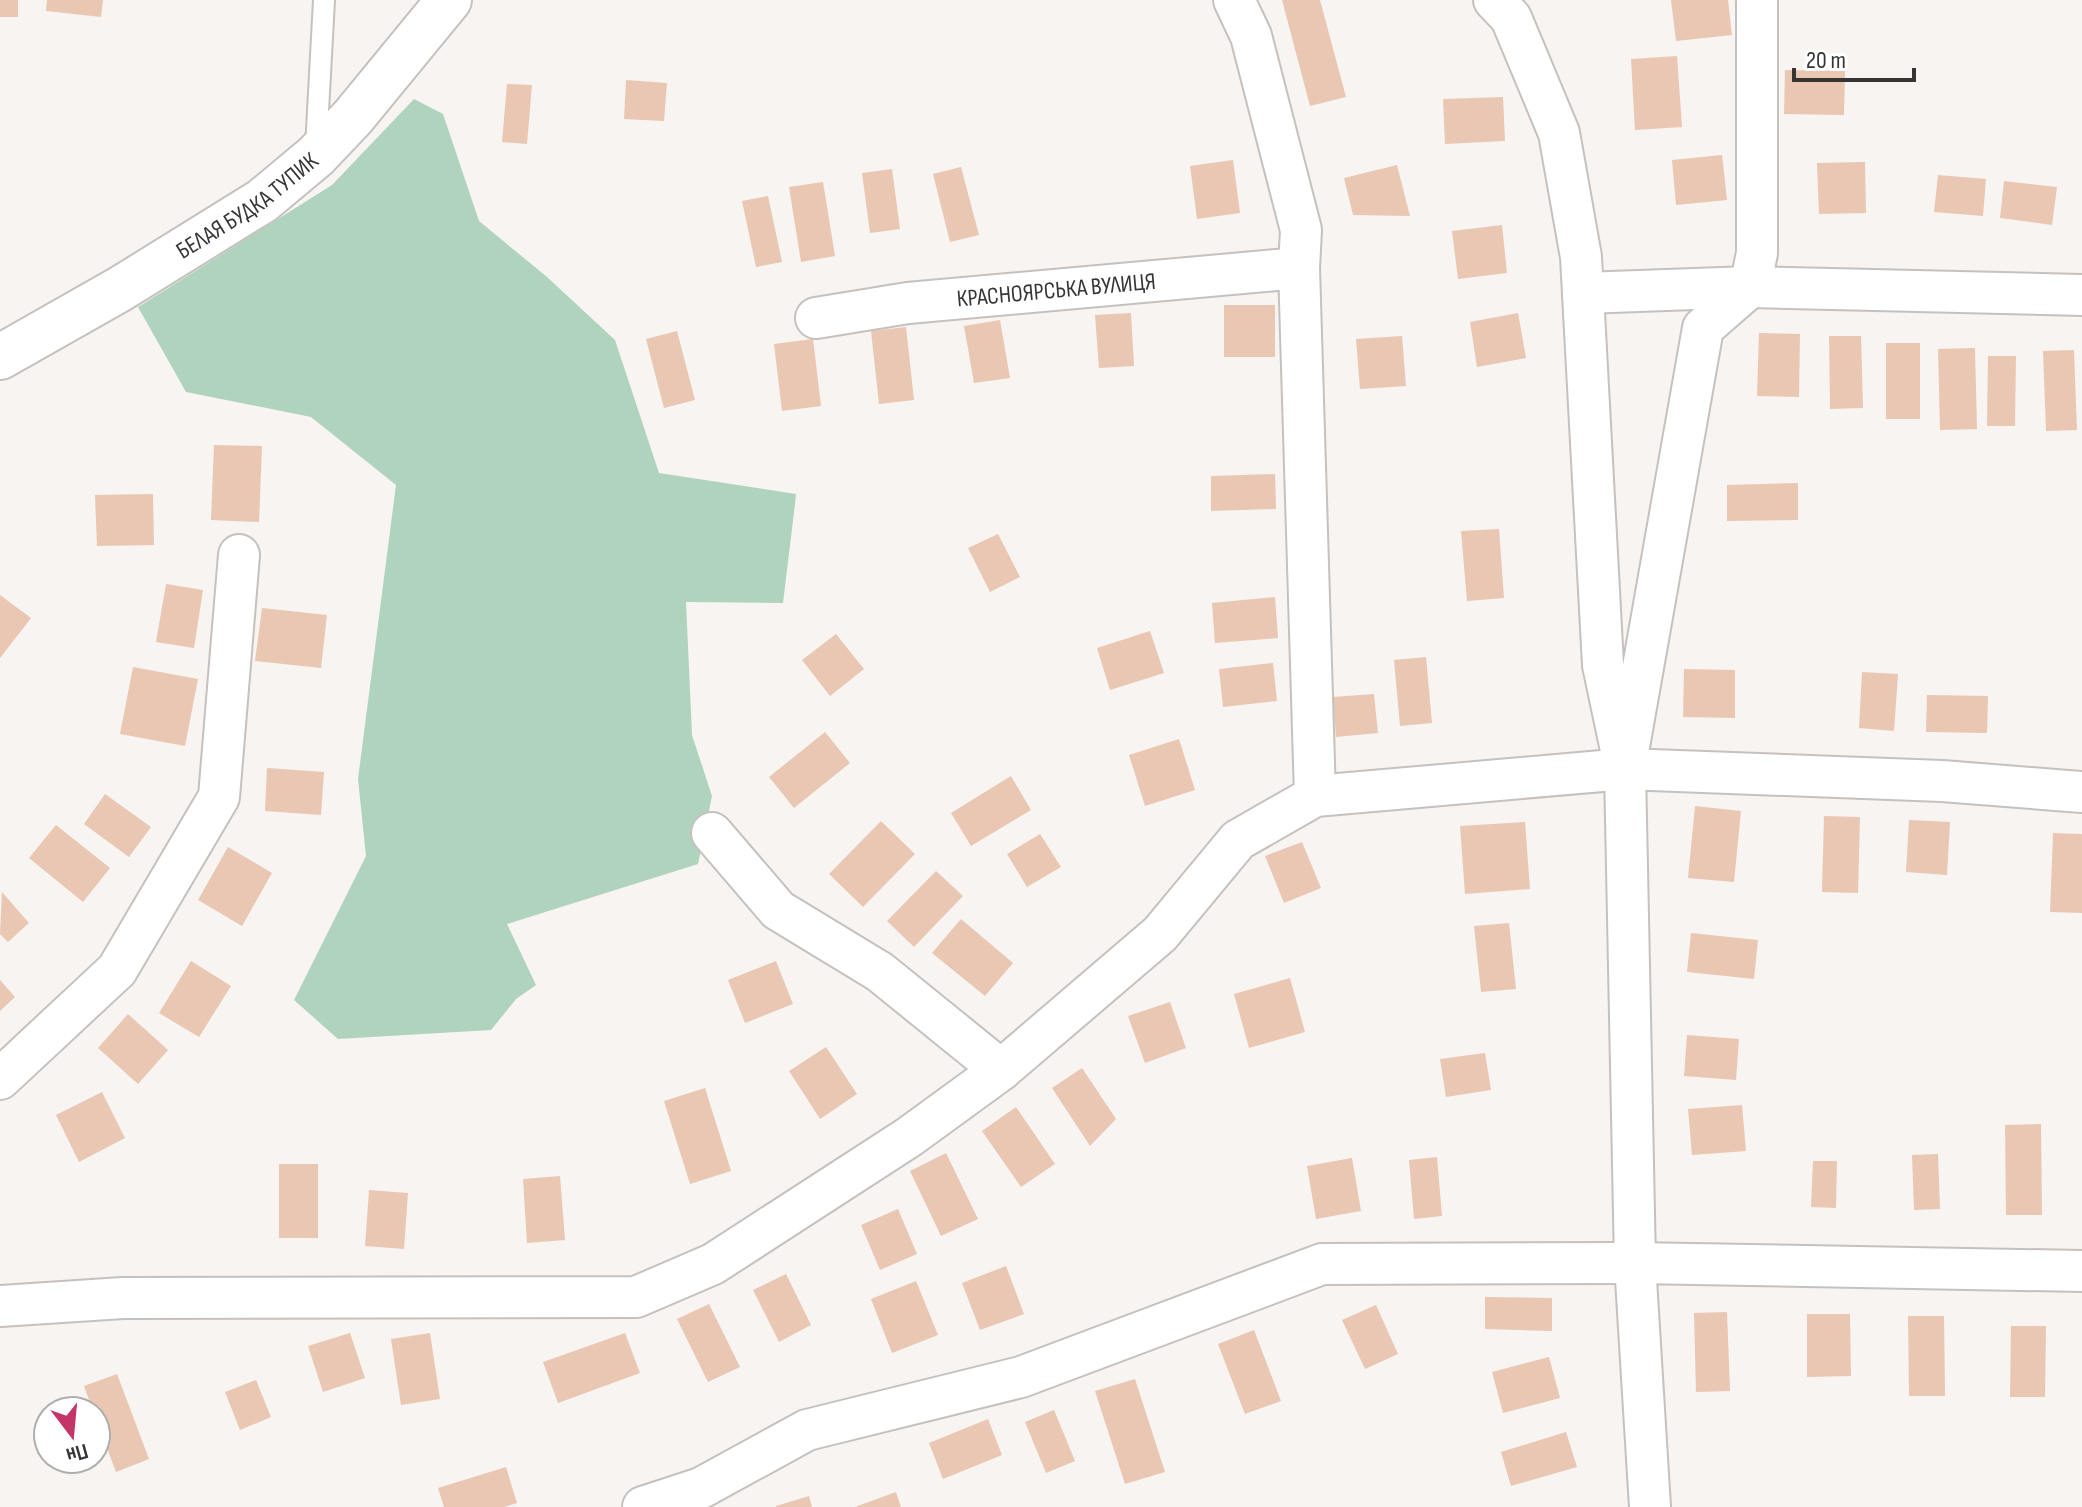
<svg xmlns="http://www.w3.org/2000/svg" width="2082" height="1507" font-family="'Sofia Sans Condensed',sans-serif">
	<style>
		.green { fill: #b0d3be }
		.building { fill: #e9c7b2 }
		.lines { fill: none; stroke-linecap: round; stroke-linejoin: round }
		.service-casing { stroke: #c5c1bf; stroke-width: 24 }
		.minor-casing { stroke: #c5c1bf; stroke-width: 44 }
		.tertiary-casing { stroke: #c5c1bf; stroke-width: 48 }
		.service { stroke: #fff; stroke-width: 20 }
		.minor { stroke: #fff; stroke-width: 40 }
		.tertiary { stroke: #fff; stroke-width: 44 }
		.labels { text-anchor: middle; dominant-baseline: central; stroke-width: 6; stroke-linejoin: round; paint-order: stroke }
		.street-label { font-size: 24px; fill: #363534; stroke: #fff }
	</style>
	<rect width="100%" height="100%" fill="#f7f4f1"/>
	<path class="green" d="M414,99L443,114L479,221L547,277L615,340L659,473L796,494L795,504L783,603L686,602L692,735L712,796L698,864L507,924L536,985L516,999L491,1030L338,1039L294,1000L366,856L358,779L396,485L311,417L186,392L138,307L332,185Z"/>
	<path class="building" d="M0,0H18V17H0Z
		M47,0H103L101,17L46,11Z
		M1282,0H1320L1346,97L1310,106Z
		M1671,0H1728L1732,35L1676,41Z
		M1677,56L1682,127L1635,130L1631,59Z
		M1785,70L1845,71L1844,115L1784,114Z
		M626,80L667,83L664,121L624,119Z
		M507,84L532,85L527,144L502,142Z
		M1503,97L1505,141L1445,144L1443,99Z
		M1722,155L1727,200L1676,205L1672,160Z
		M1233,160L1240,213L1197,219L1190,166Z
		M1865,162L1866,213L1819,214L1817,163Z
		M1397,165L1410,216L1353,215L1344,178Z
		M961,167L979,235L950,242L933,174Z
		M892,169L900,229L870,233L862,173Z
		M1938,175L1986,179L1983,216L1934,212Z
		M2004,181L2057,187L2052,225L2000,218Z
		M823,182L835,256L801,262L789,187Z
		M768,196L782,262L756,267L742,201Z
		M1502,225L1507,273L1458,279L1452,231Z
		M1224,305H1275V357H1224Z
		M1131,313L1134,366L1099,368L1095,315Z
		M1518,313L1526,358L1477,367L1470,322Z
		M1000,320L1010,378L974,383L964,326Z
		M906,327L914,400L879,404L871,331Z
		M677,331L695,400L664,408L646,339Z
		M1759,333L1800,334L1799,397L1757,396Z
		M1402,336L1406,386L1360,389L1356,339Z
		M1829,336H1861L1863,408L1830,409Z
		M813,339L821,406L782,411L774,344Z
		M1886,343H1920V419H1886Z
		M1975,348L1977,429L1940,430L1938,349Z
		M2074,350L2077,430L2046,431L2043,351Z
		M1988,356H2016L2015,426H1987Z
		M214,445L262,446L259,522L211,520Z
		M1275,474L1276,509L1211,511V476Z
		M1798,483V520L1727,521V485Z
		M153,494L154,545L97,546L95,495Z
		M1499,529L1504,598L1467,601L1461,531Z
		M998,534L1020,577L990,592L968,548Z
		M166,584L203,590L194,648L156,642Z
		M0,595L31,618L0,658Z
		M1275,597L1278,638L1215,643L1212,603Z
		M262,608L327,615L321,668L255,661Z
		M1150,631L1164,673L1110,690L1097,648Z
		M836,634L864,669L830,696L802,660Z
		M1426,657L1432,723L1400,726L1394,660Z
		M1273,663L1277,701L1223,707L1219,669Z
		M133,667L198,679L185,746L120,734Z
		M1684,669L1735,670V718L1683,717Z
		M1862,672L1898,674L1894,731L1859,728Z
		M1374,694L1378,733L1336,737L1333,697Z
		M1927,695L1988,696L1987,733L1926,732Z
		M825,732L850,763L794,808L769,777Z
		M1179,739L1195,790L1145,806L1129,755Z
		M267,768L324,772L321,815L265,811Z
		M1011,776L1031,810L971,846L951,813Z
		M105,794L151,827L129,857L84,824Z
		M1695,806L1741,811L1734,882L1688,878Z
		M1824,816L1860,817L1858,893L1822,892Z
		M1909,820L1950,822L1947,875L1906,872Z
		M881,821L915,854L863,907L829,874Z
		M1525,822L1530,889L1465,894L1460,826Z
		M56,825L110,868L83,902L29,858Z
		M2053,833L2082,834V913L2050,912Z
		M1040,834L1061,867L1027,887L1007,854Z
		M1302,842L1321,888L1284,903L1265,856Z
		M228,847L272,873L242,926L198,900Z
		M936,871L963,896L914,947L887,921Z
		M2,892L29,923L8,942L0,934Z
		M961,919L1013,963L985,996L932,953Z
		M1509,923L1516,989L1481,992L1474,926Z
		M1691,933L1758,940L1754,979L1687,972Z
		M191,961L231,986L199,1037L159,1013Z
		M776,961L793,1004L745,1023L728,980Z
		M1290,978L1305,1032L1249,1048L1234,994Z
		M0,980L15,997L0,1011Z
		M1170,1002L1186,1048L1145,1063L1128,1016Z
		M128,1014L168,1050L138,1084L98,1048Z
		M1687,1035L1739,1039L1736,1080L1684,1076Z
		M826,1047L857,1094L820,1119L789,1071Z
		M1485,1053L1491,1090L1446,1097L1440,1059Z
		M1082,1068L1116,1119L1090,1146L1052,1088Z
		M705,1088L731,1171L690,1184L664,1101Z
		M102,1092L125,1138L79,1162L56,1115Z
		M1742,1105L1746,1151L1692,1155L1688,1109Z
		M1016,1107L1055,1164L1021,1187L982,1131Z
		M2041,1124L2042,1215H2006L2005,1125Z
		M946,1153L978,1219L941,1236L910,1171Z
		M1938,1154L1940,1209L1914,1210L1912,1155Z
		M1437,1157L1442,1216L1414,1219L1409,1160Z
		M1352,1158L1361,1211L1316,1219L1307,1166Z
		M1813,1161H1837L1836,1208L1811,1207Z
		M279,1164H318V1238H279Z
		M560,1176L565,1240L527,1243L523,1179Z
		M369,1190L408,1193L404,1249L365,1246Z
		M898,1209L917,1254L880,1270L861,1225Z
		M1006,1266L1024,1314L980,1330L962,1283Z
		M786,1274L811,1325L779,1342L753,1290Z
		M916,1281L938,1335L892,1353L871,1299Z
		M1485,1297L1552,1298V1331L1485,1329Z
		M709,1304L740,1367L708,1382L677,1319Z
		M1376,1305L1398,1354L1365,1369L1342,1320Z
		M1727,1312L1730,1391L1696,1392L1694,1313Z
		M1807,1314H1850L1851,1376L1807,1377Z
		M1908,1316H1944L1945,1396H1909Z
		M2011,1326H2046L2045,1397H2010Z
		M1254,1330L1281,1401L1245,1414L1218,1344Z
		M350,1333L365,1378L323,1392L308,1346Z
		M430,1333L440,1399L401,1405L391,1339Z
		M625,1333L640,1373L558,1403L543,1362Z
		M1549,1357L1560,1398L1503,1413L1492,1372Z
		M117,1374L149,1459L116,1472L96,1419V1411H93L84,1386Z
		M1135,1379L1165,1472L1125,1484L1095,1391Z
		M256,1380L271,1417L240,1430L225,1392Z
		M1054,1410L1075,1461L1046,1473L1025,1422Z
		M988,1419L1002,1455L943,1479L929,1443Z
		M1566,1432L1577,1467L1511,1486L1501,1452Z
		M506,1467L517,1503L504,1507H444L438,1488Z
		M896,1492L901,1507H855Z
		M809,1496L812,1507H776V1506Z"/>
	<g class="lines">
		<g class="service-casing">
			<path id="service" d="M316,148L324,0"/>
		</g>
		<g class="minor-casing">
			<g id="minor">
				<path d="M1234,0L1251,36L1301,230L1299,268L1315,796"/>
				<path d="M1494,0L1511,18L1559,133L1581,257L1603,665L1621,750"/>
				<path d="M1583,293L1750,287L2082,295"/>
				<path id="s1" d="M816,318L908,303L1299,268"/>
				<path d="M712,833L778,910L880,972L1001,1070"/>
				<path d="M0,1079L117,970L219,797L239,555"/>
				<path d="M0,1306L123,1298L636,1297L713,1264L909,1137L1001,1070L1160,934L1238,840L1315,796L1625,769L1942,781L2082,792"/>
				<path d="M643,1507L701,1488L807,1430L1021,1377L1322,1264L1635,1263L2082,1271"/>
				<path d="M1650,1507L1635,1263L1625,769L1703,328L1750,287L1757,253V0"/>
			</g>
		</g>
		<g class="tertiary-casing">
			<g id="tertiary">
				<path id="s2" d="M0,357L120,289L262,201L316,156L353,117L449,0"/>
			</g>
		</g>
		<use href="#service" class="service"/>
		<use href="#minor" class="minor"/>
		<use href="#tertiary" class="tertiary"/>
	</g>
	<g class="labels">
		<g class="street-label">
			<text stroke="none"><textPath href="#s2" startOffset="290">БЕЛАЯ БУДКА ТУПИК</textPath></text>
			<text stroke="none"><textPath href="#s1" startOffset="242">КРАСНОЯРСЬКА ВУЛИЦЯ</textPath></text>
		</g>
	</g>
	<g transform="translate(72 1435) rotate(164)"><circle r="38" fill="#ffffff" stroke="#afaeae" stroke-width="2"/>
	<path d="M0-6L14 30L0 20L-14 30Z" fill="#c23566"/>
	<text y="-12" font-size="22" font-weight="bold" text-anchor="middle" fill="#363534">Пн</text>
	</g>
	<path d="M1794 68v12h120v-12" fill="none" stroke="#363534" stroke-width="4"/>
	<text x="1806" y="68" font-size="24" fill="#363534" stroke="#ffffff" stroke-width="6" paint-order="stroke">20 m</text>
</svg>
